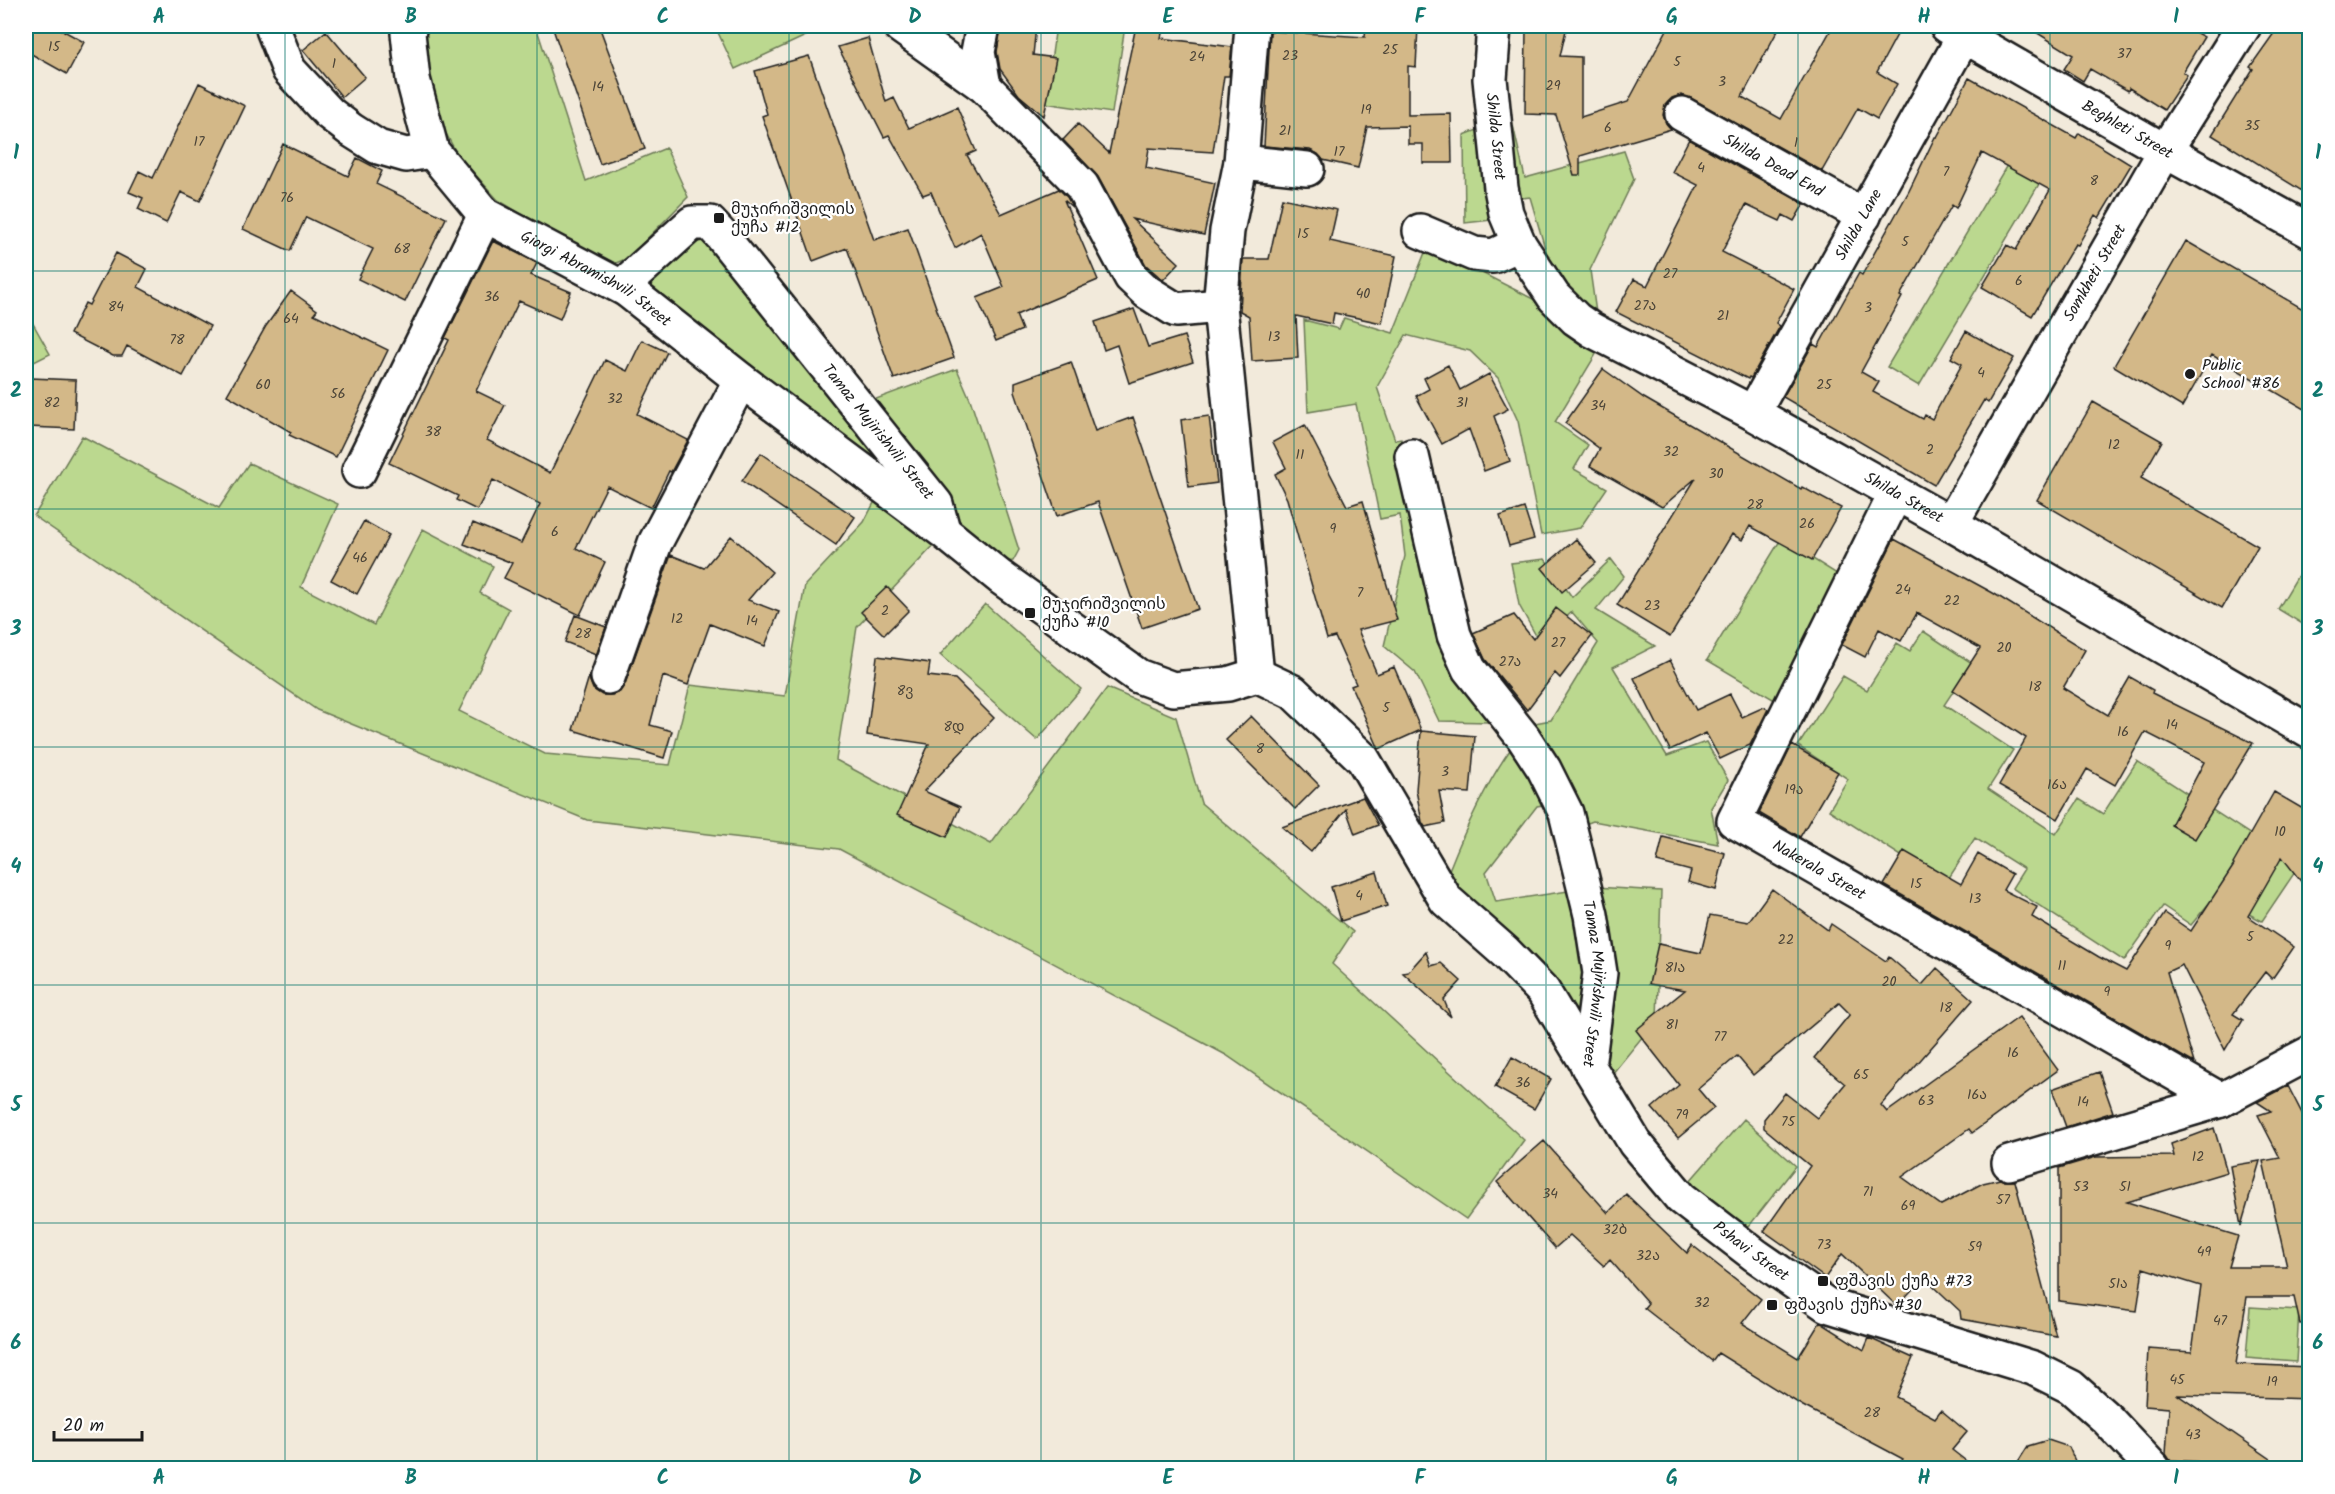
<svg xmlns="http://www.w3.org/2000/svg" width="2335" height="1494" font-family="Kalam,'Noto Sans Georgian',sans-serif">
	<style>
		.green { fill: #bbd88f; stroke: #6c7a56; stroke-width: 1.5 }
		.building { fill: #d3b888; stroke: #1c1c1c; stroke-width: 1.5 }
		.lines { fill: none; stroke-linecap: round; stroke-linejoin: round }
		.street-casing { stroke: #1c1c1c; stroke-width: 38 }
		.secondary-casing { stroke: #1c1c1c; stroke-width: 38 }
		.street { stroke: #fff; stroke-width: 33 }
		.secondary { stroke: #fff; stroke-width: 33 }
		.grid { fill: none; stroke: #0f766e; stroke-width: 1.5; stroke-opacity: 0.55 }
		.poi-dot { fill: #1c1c1c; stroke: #fff; stroke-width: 2 }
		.labels { text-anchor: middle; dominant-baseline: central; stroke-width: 4.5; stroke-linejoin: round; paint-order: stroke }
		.number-label { font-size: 14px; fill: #4a4337 }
		.street-label { font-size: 16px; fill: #1c1c1c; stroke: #fff }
		.poi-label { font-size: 16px; fill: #1c1c1c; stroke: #fff; text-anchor: start }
		.neatline { fill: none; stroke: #0f766e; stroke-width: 2 }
		.grid-label { font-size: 20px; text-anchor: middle; font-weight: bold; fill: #0f766e }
	</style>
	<rect width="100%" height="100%" fill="#f2eadb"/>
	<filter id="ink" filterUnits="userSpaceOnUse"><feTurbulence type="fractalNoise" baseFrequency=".0167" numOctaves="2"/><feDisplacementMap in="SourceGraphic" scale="12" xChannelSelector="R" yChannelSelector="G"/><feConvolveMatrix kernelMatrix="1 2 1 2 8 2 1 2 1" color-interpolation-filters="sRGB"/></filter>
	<g filter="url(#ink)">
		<path class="green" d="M423,26H536L586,181L666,148L688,197L628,258L609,266L498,200L457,154L435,113L421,66Z
			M715,26H827L735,69Z
			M1056,26H1125L1112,113L1045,103Z
			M1510,112L1525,178L1624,151L1634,179L1590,270L1597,320L1552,272L1530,197L1514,199Z
			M1480,129L1491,220L1465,223L1464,135Z
			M2010,160L2042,179L1919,386L1887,367Z
			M703,241L921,500L644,290L687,245Z
			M1426,250L1480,272L1539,302L1598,351L1555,422L1588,445L1574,469L1607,488L1580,528L1541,535L1518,421L1498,378L1470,351L1406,335L1377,387L1395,440L1401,439L1418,510L1507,728L1551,720L1598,643L1572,612L1539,641L1519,605L1511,563L1545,559L1572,597L1611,559L1624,576L1596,610L1655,646L1613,667L1667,756L1706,742L1728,780L1711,808L1718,844L1593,821L1580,826L1573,800L1537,806L1486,872L1496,902L1595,887L1661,891L1657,1019L1608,1079L1559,986L1520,943L1466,900L1449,870C1466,827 1485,785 1512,747L1489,722L1439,721L1415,672L1384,646L1405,556L1400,515L1380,519L1356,404L1308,412L1304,320L1339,329L1344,318L1393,333Z
			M26,311L50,354L26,366Z
			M957,369L970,399L1019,550L1013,561L1000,562L984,557L876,399Z
			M82,436L219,508L249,463L338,504L301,587L374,625L423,529L493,566L480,593L509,609L459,711L545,754L670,765L690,685L785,696L805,585L864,522L876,499L935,544L857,627L836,760L991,844L1107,688L1176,717L1201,803L1353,932L1332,964L1524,1140L1466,1219L1226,1055L839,849L587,820L317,710L34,516Z
			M1781,539L1845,579L1783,705L1707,660Z
			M2309,557V628L2278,609Z
			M985,604L1081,689L1037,740L940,655Z
			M1923,631L1972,663L1944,705L2013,750L1988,789L2056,834L2079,799L2103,814L2137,761L2299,866L2262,921L2215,896L2191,925L2163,906L2124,961L2012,888L2024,869L1975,838L1945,884L1829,810L1848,779L1798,746L1843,676L1867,690L1897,643L1910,651Z
			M1744,1119L1796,1166L1746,1230L1689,1182Z
			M2250,1307L2299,1310L2296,1362L2246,1358Z"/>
		<path class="building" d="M26,26H55L84,42L67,74L26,51Z
			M552,26H599L645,149L600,164Z
			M1001,26H1036L1033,55L1056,58L1044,116L1019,95L1000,69L997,52Z
			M1136,26L1163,28L1161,38L1232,47L1229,76H1224L1213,152L1149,148L1146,168L1215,183L1204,235L1132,219L1179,263L1163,280L1146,265L1098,177L1063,140L1078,124L1109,153Z
			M1366,26H1418L1416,67L1408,66V115L1451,114L1452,163H1423V144H1408V126L1367,127L1358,168L1323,160L1318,154L1310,150L1264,146L1270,31L1365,37Z
			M1526,26H1567L1560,56L1581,57V117L1628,102L1669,26H1780L1742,97L1781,119L1833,26H1885L1898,33L1877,72L1897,84L1877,119L1858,108L1822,171L1691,98L1681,95L1672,98L1665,105L1663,115L1666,123L1671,129L1580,156V175H1574L1556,115L1525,114Z
			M2026,26H2184L2204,37L2183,72L2187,75L2164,110L2129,88L2128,91L2090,69L2083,81L2064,69L2073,55Z
			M2279,26H2310V196L2212,135L2253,69L2250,67Z
			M326,31L365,77L342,97L303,50Z
			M868,38L886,102L894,98L909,128L957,107L976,151L967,155L1001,214L1059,189L1067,197L1073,208L1064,200L1098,280L1016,315L1022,330L996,341L977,298L1004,287L981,233L955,248L931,192L923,195L889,135L884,137L838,47Z
			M809,56L874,240L908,228L954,358L894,379L847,248L813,261L762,116L767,114L755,71Z
			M1969,78L2076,138L2079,133L2131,165L2099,218L2095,215L2078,245L2075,244L2032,316L1982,287L2007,245L2016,250L2050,190L1982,153L1956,208L1952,205L1900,296L1902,297L1861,372L1879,382L1873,392L1923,419L1925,415L1932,419L1962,364L1951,358L1966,331L2014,358L1988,403L1984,400L1934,485L1783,397L1813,344L1818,347L1859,273L1862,275L1909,191L1935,137H1937Z
			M199,83L245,106L200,201L181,192L166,223L138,209L143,198L129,192L139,171L153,178Z
			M1689,139L1804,204L1794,221L1783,215L1780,221L1746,205L1722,252L1794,289L1776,323L1780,326L1751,378L1749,377L1748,379L1616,312L1634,279L1647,286L1698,185L1672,172Z
			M283,144L348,176L357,158L382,171L376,184L446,218L405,302L358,279L373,249L306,217L290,251L243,229Z
			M1282,198L1337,210L1330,241L1396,256L1382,323L1334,313L1332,324L1296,316L1298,358L1252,361L1249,316L1240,311L1243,259H1269Z
			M493,241L537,263L531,275L571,292L560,319L519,301L476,391L505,405L487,440L550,473L605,360L627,371L642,340L667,352L637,414L688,440L671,472L669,471L651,508L607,486L576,548L605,562L580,615L504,578L512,563L464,544L473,523L521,543L540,504L493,480L477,510L456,500L458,496L389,463L449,340L445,338Z
			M2186,241L2310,313V412L2212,355L2182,407L2114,366Z
			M116,253L147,269L138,287L210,326L183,376L127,346L122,356H113L70,334L85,303L89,305Z
			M291,291L317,310L314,314L388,350L336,457L289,435L291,432L227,395L266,326Z
			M1134,309L1148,347L1184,336L1193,362L1129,383L1117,345L1104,350L1095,322Z
			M1071,362L1095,431L1133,417L1198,609L1142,628L1098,502L1057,516L1015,392V382Z
			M1448,365L1460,390L1489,374L1508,409L1494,416L1510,461L1484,471L1469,429L1442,444L1416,396L1429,389L1424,378Z
			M1603,369L1644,398L1801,489L1802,487L1841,508L1812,560L1750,526L1742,540L1732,534L1670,637L1617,605L1696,478L1662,507L1590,466L1600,449L1565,423Z
			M31,378L76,380L74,429L29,427Z
			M2093,402L2162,441L2141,478L2258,546L2222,608L2037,500Z
			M1209,416L1217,483L1189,487L1181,420Z
			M1305,425L1347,506L1363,501L1397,620L1358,630L1377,674L1394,667L1421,730L1379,749L1351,686L1356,684L1335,637L1327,639L1287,499L1275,474L1286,468L1273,442Z
			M761,453L855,517L836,545L742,481Z
			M1524,508L1534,539L1509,546L1500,516Z
			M364,521L389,535L357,594L331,580Z
			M731,536L772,572L748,600L779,612L765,646L710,624L688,685L663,676L650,725L672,731L664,758L573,730L590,673V681L593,689L602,695H612L620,692L625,684L671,555L704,568Z
			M1576,539L1596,563L1562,592L1542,568Z
			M1894,539L1993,593L2085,650L2063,688L2108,715L2130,677L2153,690L2152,693L2253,743L2195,839L2171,825L2204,762L2145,732L2115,785L2087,769L2058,819L1999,785L2026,738L1953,690L1980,648L1917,613L1901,641L1879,629L1865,657L1842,645Z
			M887,587L909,610L884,635L861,612Z
			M1556,608L1592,636L1560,678L1555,673L1527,710L1485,659L1473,633L1514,615L1533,639Z
			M575,615L606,627L594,662L596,654L565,642Z
			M877,656L930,663L928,676L955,679L994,718L924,791L960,807L947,837L897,815L929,744L867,735Z
			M1670,660L1696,710L1730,694L1742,717L1764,707L1768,709L1750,745L1720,759L1706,733L1670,750L1634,678Z
			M1251,716L1319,785L1295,809L1226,740Z
			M1421,731L1475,736L1470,793L1439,791L1445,823L1425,827L1422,822L1416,790Z
			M1792,745L1838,772L1800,837L1759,813Z
			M2274,792L2310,813V893L2282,857L2248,916L2294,947L2272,979L2265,972L2233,1014L2243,1020L2225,1050L2182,965L2167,972L2194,1063L1884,885L1904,851L1961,884L1978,854L2012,874L2003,890L2037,907L2032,917L2099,957L2126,971L2165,913L2191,931L2234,865L2233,864Z
			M1363,797L1378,825L1355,834L1346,809L1311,852L1282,827Z
			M1663,837L1725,853L1716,890L1688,882L1691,871L1657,862Z
			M1377,872L1387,906L1341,921L1331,887Z
			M1772,889L1828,930L1831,924L1886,961L1889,957L1922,985L1937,968L1973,1000L1881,1105L1887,1112L2019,1017L2058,1070L1972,1133L1969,1129L1902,1177L1941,1205L1983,1183L2000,1179L2005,1181H2015L2056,1336L1961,1319L1960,1311L1924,1277L1897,1306L1842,1254L1825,1278L1793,1255L1795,1253L1764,1231L1810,1166L1764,1128V1119L1785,1093L1817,1118L1845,1084L1814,1058L1850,1014L1839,1003L1753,1075L1737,1056L1698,1089L1714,1108L1678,1138L1652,1108L1679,1085L1636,1030L1685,990L1649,984L1658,944L1701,953L1710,915L1748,922Z
			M1426,952L1431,966L1441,963L1461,981L1444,1000L1451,1017L1403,973L1408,972Z
			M1512,1057L1551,1079L1534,1109L1495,1087Z
			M2099,1072L2113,1112L2066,1127L2052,1089Z
			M2288,1086L2310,1129V1323L2300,1324L2294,1297H2247L2236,1364L2310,1367V1399L2178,1395L2284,1468H2215L2219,1463L2170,1460L2166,1454L2169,1408L2145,1406L2148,1349L2192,1352L2201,1286L2143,1268L2137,1311L2059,1301V1168L2096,1157L2174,1156L2171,1144L2214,1128L2227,1172L2127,1202L2238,1236L2229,1267H2287L2263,1161L2280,1158L2258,1115L2271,1111L2257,1102Z
			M1544,1141L1608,1213L1626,1194L1687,1253L1692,1245L1761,1299L1742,1323L1798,1358L1820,1322L1864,1350L1869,1338L1913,1358L1896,1397L1935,1418L1941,1410L1967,1432L1952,1450L1975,1468H1895L1903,1459L1803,1406L1718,1353L1712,1361L1644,1308L1648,1303L1610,1260L1604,1266L1570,1235L1555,1248L1497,1182Z
			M2260,1161L2241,1226L2230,1166Z
			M2048,1440L2069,1447L2078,1468H2014L2028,1446Z"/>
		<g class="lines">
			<g class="street-casing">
				<g id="street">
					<path id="s1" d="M410,26L408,33L413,79L432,151L485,215L627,290L741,380L943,531L1000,577L1138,676L1173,689L1228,684L1257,675L1293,692L1363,759L1446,900L1505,952L1543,991L1635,1143L1681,1198L1755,1255L1827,1305L2033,1368L2071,1387L2107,1419L2153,1468"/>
					<path d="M900,26L984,86L1082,186L1131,277L1147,292L1176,310L1220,306"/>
					<path d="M983,26L978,52L984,86"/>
					<path d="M1252,26L1241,162L1227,231L1220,306L1257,675"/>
					<path id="s2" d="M1494,26L1490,79L1501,188L1506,213L1519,244L1554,297L1576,319L1592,330L1753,413L1951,524"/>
					<path id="s3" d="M1947,26L2165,151L2310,231"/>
					<path d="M273,29L289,70L329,113L351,130L378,147L406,155L432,151"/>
					<path id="s4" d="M1682,114L1864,216"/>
					<path d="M1241,162L1307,169"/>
					<path d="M1420,231L1474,254L1493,256L1519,244"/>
					<path id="s5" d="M627,290L630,279L692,223H710L721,235L936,504L942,526"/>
					<path id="s6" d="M1753,413L1964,36"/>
					<path id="s7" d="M1412,456L1454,635L1469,669L1523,737L1544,769L1566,813L1591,915L1600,973L1588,1067"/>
					<path d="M359,471L485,215"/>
					<path id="s8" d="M1896,493L1734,821L2221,1100"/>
					<path d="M608,677L655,543L741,380"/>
					<path d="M2009,1163L2221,1100L2310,1053"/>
				</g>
			</g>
			<g class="secondary-casing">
				<path id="secondary" d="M2244,26L2165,151L1951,524L2310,732"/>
			</g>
			<use href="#street" class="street"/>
			<use href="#secondary" class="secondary"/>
		</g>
	</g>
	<path class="grid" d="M285,26V1468M537,26V1468M789,26V1468M1041,26V1468M1294,26V1468M1546,26V1468M1798,26V1468M2050,26V1468M26,271H2310M26,509H2310M26,747H2310M26,985H2310M26,1223H2310"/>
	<g class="poi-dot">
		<rect x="713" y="212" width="12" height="12" rx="3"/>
		<circle cx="2190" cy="374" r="6"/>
		<rect x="1024" y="607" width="12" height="12" rx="3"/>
		<rect x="1817" y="1275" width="12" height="12" rx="3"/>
		<rect x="1766" y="1299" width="12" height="12" rx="3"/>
	</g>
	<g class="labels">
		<g class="number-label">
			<text x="54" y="47">15</text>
			<text x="1390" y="50">25</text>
			<text x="2124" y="54">37</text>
			<text x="1290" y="56">23</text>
			<text x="1197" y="57">24</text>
			<text x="1677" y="62">5</text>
			<text x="334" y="64">1</text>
			<text x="1722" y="82">3</text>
			<text x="1553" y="86">29</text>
			<text x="598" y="87">14</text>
			<text x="1366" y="110">19</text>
			<text x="2252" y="126">35</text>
			<text x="1608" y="128">6</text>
			<text x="1285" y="131">21</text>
			<text x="199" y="142">17</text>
			<text x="1796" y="143">1</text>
			<text x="1339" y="152">17</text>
			<text x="1701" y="168">4</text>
			<text x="1946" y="172">7</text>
			<text x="2094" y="181">8</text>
			<text x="287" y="198">76</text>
			<text x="1303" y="234">15</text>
			<text x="1905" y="242">5</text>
			<text x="402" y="249">68</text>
			<text x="1670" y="274">27</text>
			<text x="2019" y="281">6</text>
			<text x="1363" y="294">40</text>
			<text x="492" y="297">36</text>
			<text x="1645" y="306">27ა</text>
			<text x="116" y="307">84</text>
			<text x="1868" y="308">3</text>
			<text x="1723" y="316">21</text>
			<text x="291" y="319">64</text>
			<text x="1274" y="337">13</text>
			<text x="177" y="340">78</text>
			<text x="1981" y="373">4</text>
			<text x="263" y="385">60</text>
			<text x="1824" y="385">25</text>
			<text x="338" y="394">56</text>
			<text x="615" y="399">32</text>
			<text x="52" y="403">82</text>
			<text x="1462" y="403">31</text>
			<text x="1598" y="406">34</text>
			<text x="433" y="432">38</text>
			<text x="2114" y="445">12</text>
			<text x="1930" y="450">2</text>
			<text x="1671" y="452">32</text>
			<text x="1300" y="455">11</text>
			<text x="1716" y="474">30</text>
			<text x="1755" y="505">28</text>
			<text x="1807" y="524">26</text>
			<text x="1333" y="529">9</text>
			<text x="555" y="532">6</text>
			<text x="360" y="558">46</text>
			<text x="1903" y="590">24</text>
			<text x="1360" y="593">7</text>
			<text x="1952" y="601">22</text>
			<text x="1652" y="606">23</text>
			<text x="885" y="611">2</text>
			<text x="677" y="619">12</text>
			<text x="752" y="621">14</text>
			<text x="583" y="634">28</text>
			<text x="1558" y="643">27</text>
			<text x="2004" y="648">20</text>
			<text x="1510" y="662">27ა</text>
			<text x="2035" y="687">18</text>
			<text x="905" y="691">8ვ</text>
			<text x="1386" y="708">5</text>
			<text x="2172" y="725">14</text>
			<text x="954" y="727">8დ</text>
			<text x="2123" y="732">16</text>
			<text x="1260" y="749">8</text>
			<text x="1445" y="772">3</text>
			<text x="2057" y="785">16ა</text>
			<text x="1794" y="790">19ა</text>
			<text x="2280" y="832">10</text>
			<text x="1916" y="884">15</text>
			<text x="1359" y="896">4</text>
			<text x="1975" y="899">13</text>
			<text x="2250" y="937">5</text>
			<text x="1786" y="940">22</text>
			<text x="2168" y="946">9</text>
			<text x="2062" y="966">11</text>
			<text x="1675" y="968">81ა</text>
			<text x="1889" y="982">20</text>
			<text x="2107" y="992">9</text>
			<text x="1946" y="1008">18</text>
			<text x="1672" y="1025">81</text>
			<text x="1720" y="1037">77</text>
			<text x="2013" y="1053">16</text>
			<text x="1861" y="1075">65</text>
			<text x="1523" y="1083">36</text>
			<text x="1977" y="1095">16ა</text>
			<text x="1926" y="1101">63</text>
			<text x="2083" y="1102">14</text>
			<text x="1682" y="1115">79</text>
			<text x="1788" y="1122">75</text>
			<text x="2198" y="1157">12</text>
			<text x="2081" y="1187">53</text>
			<text x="2125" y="1187">51</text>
			<text x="1868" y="1192">71</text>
			<text x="1550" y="1194">34</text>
			<text x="2003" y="1200">57</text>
			<text x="1908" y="1206">69</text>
			<text x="1615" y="1230">32ბ</text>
			<text x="1824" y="1245">73</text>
			<text x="1975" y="1247">59</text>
			<text x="2204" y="1252">49</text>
			<text x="1648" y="1256">32ა</text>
			<text x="2118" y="1284">51ა</text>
			<text x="1702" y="1303">32</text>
			<text x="2220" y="1321">47</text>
			<text x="2177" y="1380">45</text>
			<text x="2272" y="1382">19</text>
			<text x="1872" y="1413">28</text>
			<text x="2193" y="1435">43</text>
		</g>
		<g class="street-label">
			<text stroke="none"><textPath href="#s3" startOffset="208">Beghleti Street</textPath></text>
			<text stroke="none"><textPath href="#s2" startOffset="111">Shilda Street</textPath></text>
			<text stroke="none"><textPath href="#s4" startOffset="105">Shilda Dead End</textPath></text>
			<text stroke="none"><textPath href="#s6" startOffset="216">Shilda Lane</textPath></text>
			<text transform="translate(2095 273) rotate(-60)">Somkheti Street</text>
			<text stroke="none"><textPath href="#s1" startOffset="339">Giorgi Abramishvili Street</textPath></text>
			<text stroke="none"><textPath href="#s5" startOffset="381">Tamaz Mujirishvili Street</textPath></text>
			<text stroke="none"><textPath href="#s2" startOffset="690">Shilda Street</textPath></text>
			<text stroke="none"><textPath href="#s8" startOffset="464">Nakerala Street</textPath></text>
			<text stroke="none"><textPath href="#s7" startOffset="570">Tamaz Mujirishvili Street</textPath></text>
			<text stroke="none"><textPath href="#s1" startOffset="1906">Pshavi Street</textPath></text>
		</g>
		<g class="poi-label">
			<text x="731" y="209">მუჯირიშვილის<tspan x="731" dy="18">ქუჩა #12</tspan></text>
			<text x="2202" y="365">Public<tspan x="2202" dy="18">School #86</tspan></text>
			<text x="1042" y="604">მუჯირიშვილის<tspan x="1042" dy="18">ქუჩა #10</tspan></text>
			<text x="1835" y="1281">ფშავის ქუჩა #73</text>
			<text x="1784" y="1305">ფშავის ქუჩა #30</text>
		</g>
	</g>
	<rect width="2335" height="1494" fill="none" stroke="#fff" stroke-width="66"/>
	<path d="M54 1431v9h88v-9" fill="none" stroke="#1c1c1c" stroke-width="3"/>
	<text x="63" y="1431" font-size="18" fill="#1c1c1c" stroke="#ffffff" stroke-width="4.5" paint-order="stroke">20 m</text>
	<rect x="33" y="33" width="2269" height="1428" class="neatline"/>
	<g class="grid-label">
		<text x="159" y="23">A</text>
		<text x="411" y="23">B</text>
		<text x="663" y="23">C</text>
		<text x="915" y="23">D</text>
		<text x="1168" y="23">E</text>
		<text x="1420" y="23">F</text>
		<text x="1672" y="23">G</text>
		<text x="1924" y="23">H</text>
		<text x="2176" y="23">I</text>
		<text x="16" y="159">1</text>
		<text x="2318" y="159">1</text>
		<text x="16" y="397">2</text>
		<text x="2318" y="397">2</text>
		<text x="16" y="635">3</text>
		<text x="2318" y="635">3</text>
		<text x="16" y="873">4</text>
		<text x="2318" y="873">4</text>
		<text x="16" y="1111">5</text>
		<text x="2318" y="1111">5</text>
		<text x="16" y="1349">6</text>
		<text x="2318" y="1349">6</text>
		<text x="159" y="1484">A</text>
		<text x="411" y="1484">B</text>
		<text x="663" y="1484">C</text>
		<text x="915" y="1484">D</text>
		<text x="1168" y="1484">E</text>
		<text x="1420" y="1484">F</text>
		<text x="1672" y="1484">G</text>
		<text x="1924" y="1484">H</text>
		<text x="2176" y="1484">I</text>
	</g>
</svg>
